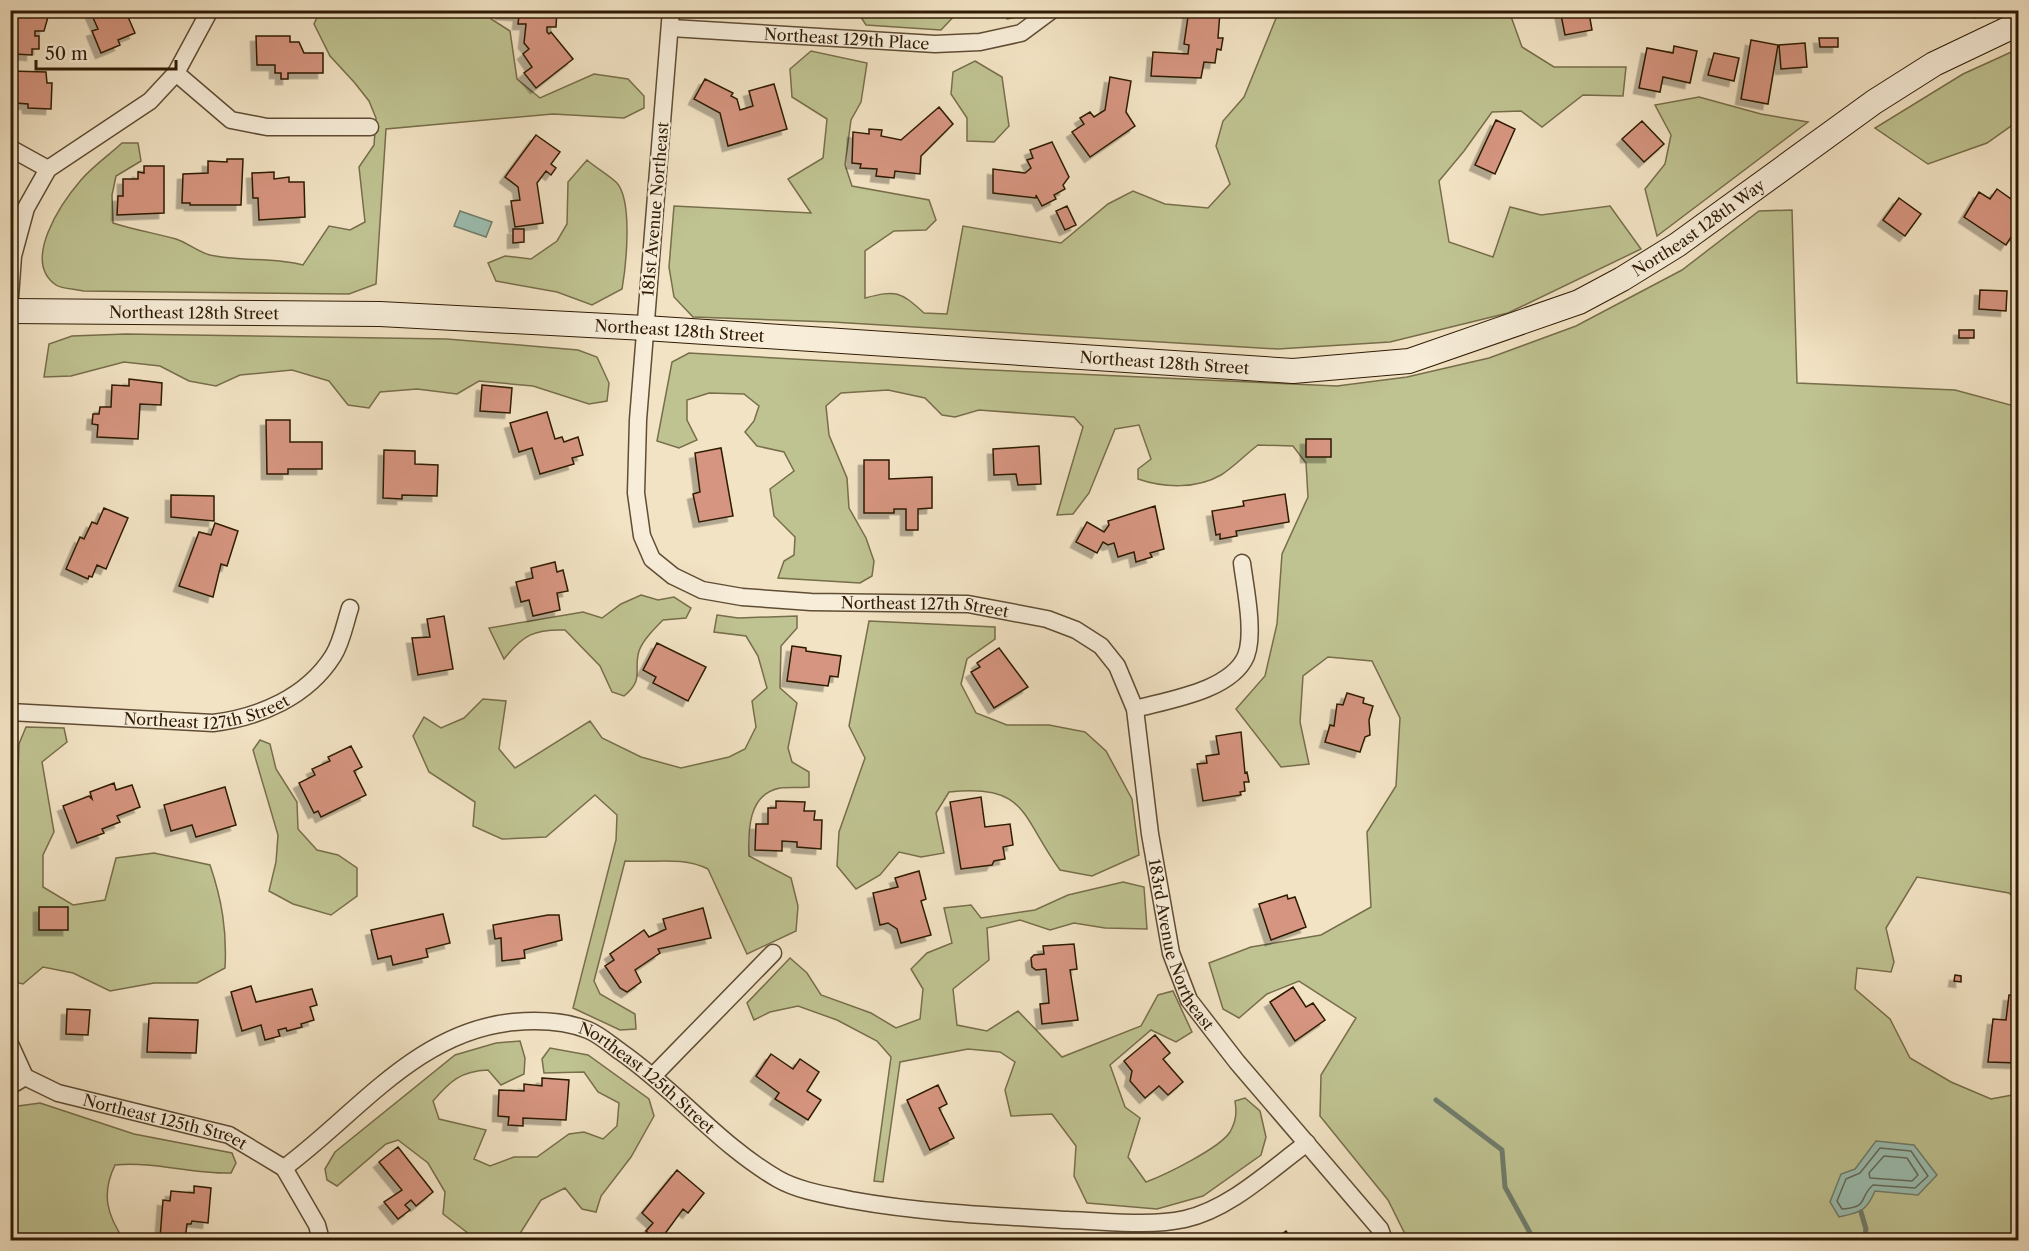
<svg xmlns="http://www.w3.org/2000/svg" width="2029" height="1251" font-family="'Libre Caslon Text',serif">
	<style>
		.green { fill: #bfc291; stroke: #776e4a; stroke-width: 1.5 }
		.water { fill: #9bbeb1; stroke: #707d6c; stroke-width: 1.5 }
		.lines { fill: none; stroke-linecap: round; stroke-linejoin: round }
		.shore { stroke: #656c5a; stroke-width: 1.5 }
		.stream { stroke: #707d6c; stroke-width: 5 }
		.building { fill: #d69580; stroke: #2f1b04; stroke-width: 1.5; filter: url(#shadow) }
		.street-casing { stroke: #604d34; stroke-width: 19 }
		.secondary-casing { stroke: #2f1b04; stroke-width: 26 }
		.street { stroke: #f7edd9; stroke-width: 16 }
		.secondary { stroke: #f7edd9; stroke-width: 24 }
		.labels { text-anchor: middle; dominant-baseline: central; stroke-width: 5; stroke-linejoin: round; paint-order: stroke }
		.street-label { font-size: 16px; fill: #2f1b04; stroke: #f7edd9 }
	</style>
	<defs>
		<filter id="shadow"><feDropShadow dx="-5.5" dy="5.5" stdDeviation="0" flood-color="#0004"/></filter>
	</defs>
	<rect width="100%" height="100%" fill="#f2e3c4"/>
	<filter id="stains"><feTurbulence type="fractalNoise" baseFrequency=".00333" numOctaves="4"/><feColorMatrix values="0 0 0 0 .2 0 0 0 0 .09 0 0 0 0 .02 0 0 0 .5 -.17"/></filter>
	<radialGradient id="worn" r=".72"><stop offset=".6" stop-color="#630" stop-opacity="0"/><stop offset="1" stop-color="#630" stop-opacity=".3"/></radialGradient>
	<path class="green" d="M409,10L434,16L449,11H486L491,19L510,31L517,79L540,98L594,74L628,79L644,96V108L624,118L553,114L386,129L376,284L349,294L83,291C76,289 62,289 56,285C21,261 62,202 81,180C93,166 109,155 122,143H138L141,161L116,176L112,195L113,223C134,230 155,233 176,239C188,243 198,252 210,255C241,262 273,257 303,265L329,226L350,230L365,222L359,167L374,145L376,118L369,101L354,82L330,56L314,24L320,11Z
		M956,10L957,13L941,30L866,25L857,11Z
		M1003,11H1027L1023,16L1007,19Z
		M1279,11H1509L1522,47L1554,67H1626L1623,96L1583,95L1542,127L1521,111L1492,112L1464,151L1439,181L1449,242L1493,257L1510,207L1541,215L1610,206L1641,249L1508,313L1390,342L1278,349L832,322L693,317L674,297L669,267L674,206L811,213L788,179L823,158L827,119L792,97L790,69L811,51L867,63L861,102L851,120L845,165L852,186L929,200L936,220L926,230L894,231L865,251V298C896,290 900,291 924,313L947,314L963,226L1061,243L1108,204L1133,191L1165,204L1208,208L1230,184L1216,146L1223,121L1244,97Z
		M1954,11H1994L1975,18Z
		M2018,49V121L1987,143L1928,164L1875,128L1963,74Z
		M975,61L1002,77L1009,126L994,142L967,141V118L951,94L953,72Z
		M1699,97L1761,114L1808,122L1657,236L1645,189L1665,164L1671,135L1655,105Z
		M587,160C596,168 609,175 617,183C633,202 626,266 622,289L592,305L557,292L496,281L488,263L505,256L531,259L557,241L567,224L568,182Z
		M1792,210L1797,383L1955,390L2018,407V902L2009,893L1917,877L1886,928L1894,962L1891,972L1857,968L1855,989L1890,1019L1910,1058L1951,1082L1991,1099L2018,1094V1240H1408L1388,1200L1320,1116L1321,1075L1356,1018L1299,981L1267,994L1239,1018L1223,1009L1209,963L1251,947L1321,935L1371,907L1367,832L1396,786L1400,718L1372,661L1328,657L1303,676L1300,722L1309,764L1281,767L1236,709L1265,676L1277,624L1282,554L1308,497L1306,463L1293,446L1258,445C1246,454 1234,467 1221,475C1197,489 1164,488 1138,479V469L1151,459L1139,425L1115,429L1089,493L1073,514L1057,515L1083,427L1074,417L979,410L955,417L942,415L925,398L888,390L841,393L826,406L829,435L847,478L849,508L866,538L874,561L872,576L860,583L778,578L784,561L794,555L795,537L774,516L770,489L794,471L784,452L757,446L745,432L754,421L759,406L744,394L709,393L687,400V420L697,440L679,448L657,441L672,362L689,353L970,369L1337,386L1407,377L1489,358L1576,326L1682,270L1759,211Z
		M126,334L447,339L578,350L597,357L609,383L607,401L589,404L533,386L479,381L457,394L417,389L380,392L369,408L348,405L329,381L292,370L240,375L216,386L189,381L160,366L124,362L71,376L44,377L49,344L72,336Z
		M641,595L658,600L674,597L691,608L686,618L663,620C654,629 643,640 639,651C633,670 645,679 624,696L612,692L600,666L565,630C534,629 523,635 504,659L489,628L583,612L602,618L621,604Z
		M717,615L738,618L797,616V628L781,646L780,688L797,703L788,748L792,762L809,772V787C799,788 789,787 780,788C748,794 748,831 749,856L791,878L798,906L796,931L747,954L708,869C682,856 653,863 625,861L594,981L600,994L635,1014L636,1029L620,1030L573,1008L616,840L617,815L595,795L546,837L502,839L473,826L475,802L429,772L413,736L424,717L441,728L464,718L483,699L506,701L499,749L515,768L590,721L602,738L641,757L681,768L729,757L745,749L756,727L752,701L767,688L758,656L746,636L714,632Z
		M869,621L995,627V639L967,659L961,684L976,713L1007,725H1049L1085,732L1106,751L1132,799L1139,855L1092,876L1060,870C1021,817 1028,783 949,792L936,813L944,853L921,857L899,852L880,875L856,889L837,866L839,832L865,758L849,726Z
		M26,727L64,728L67,742L42,762L54,832L43,855V887L73,905L105,900L116,858L154,853L210,865C222,900 227,931 225,968L197,983H154L110,991L73,973L43,967L23,984L11,981L19,744Z
		M260,740L270,744L276,769L297,802L298,829L317,850L338,855L357,868V896L331,915L293,904L269,891L276,862L278,835L253,750Z
		M1123,882L1144,887L1147,929L1105,928L1074,923L1050,930L1020,920L987,928L989,960L953,989L957,1025L987,1031L1018,1011L1062,1057L1141,1026L1158,995L1173,991L1192,1032L1176,1042L1151,1030L1110,1065L1125,1107L1140,1118L1128,1157L1146,1182C1165,1175 1220,1148 1230,1132C1236,1121 1237,1113 1235,1101L1245,1098L1260,1111L1266,1137L1261,1155L1203,1196L1157,1209L1087,1203L1074,1176L1076,1146L1052,1114L1011,1116L1005,1090L1015,1062L1000,1052L968,1049L900,1062L883,1182L874,1181L891,1057L877,1041L837,1020L798,1006L770,1012L754,1020L747,1003L790,958L807,973L821,995L871,1013L896,1028L920,1019L923,989L911,969L927,953L952,943L944,908L971,905L981,918L1035,910L1068,895Z
		M520,1041L525,1058L524,1074L501,1085L488,1070C461,1071 450,1081 433,1101L439,1119L486,1130L474,1159L490,1166L514,1157H537L569,1134L584,1132L603,1139L617,1126L619,1103L598,1092L584,1072L544,1073L542,1059L550,1048L588,1055L649,1099L654,1116L631,1157L601,1196L596,1212L582,1209L565,1188L541,1200L516,1240H477L443,1214L445,1192L428,1163L398,1140L386,1144L337,1186L327,1180L325,1169L335,1152L455,1055L496,1043Z
		M40,1103L134,1134L232,1153L236,1163L231,1173C192,1174 154,1161 115,1165C101,1194 107,1215 124,1240H11V1107Z"/>
	<path class="water" d="M460,211L492,222L486,237L454,226Z
		M1876,1141L1914,1145L1937,1175L1918,1195L1875,1191C1866,1212 1860,1212 1839,1217L1830,1202L1841,1174L1855,1169Z"/>
	<g class="lines">
		<path class="shore" d="M1880,1148L1911,1151L1928,1176L1915,1188L1873,1185C1858,1198 1870,1207 1842,1209L1837,1201L1846,1179L1860,1173Z
			M1884,1156L1907,1158L1918,1175L1912,1181L1870,1178L1869,1173Z"/>
		<path class="stream" d="M1436,1100L1502,1150L1505,1187L1534,1240
			M1861,1212L1866,1229L1864,1240"/>
	</g>
	<path class="building" d="M10,10H50L44,31H35V36H39V49H32V55L15,54V41H11Z
		M98,10H125L135,33L118,40L120,45L101,53L92,31L98,29L91,13Z
		M501,10H557L556,27H547V32L549,34L551,32L573,59L536,88L524,73L532,67L523,54L529,49L524,43L526,24H518L519,15L501,14Z
		M1189,10L1220,12L1218,38H1223L1221,50L1217,49L1215,63L1204,62L1201,78L1151,76L1153,52L1188,54L1189,45L1184,44Z
		M1560,10H1593L1589,13L1592,30L1565,35Z
		M256,36H290V42H299L304,53H323V73H288V79H281V73H275V65H257Z
		M1819,38H1838V47H1820Z
		M1751,40L1778,45L1768,104L1741,99Z
		M1805,43L1807,67L1781,69L1779,45Z
		M1674,46L1697,51L1690,83L1663,77L1660,92L1639,88L1647,48L1673,53Z
		M1714,53L1739,58L1734,81L1708,75Z
		M10,71L46,72L47,83H52L51,109L28,108V104L15,103V100H10Z
		M1110,77L1131,81L1126,112L1135,126L1090,157L1072,132L1084,124L1080,118L1090,112L1094,117L1105,110Z
		M705,79L733,93L731,96L737,99L740,110L753,106L749,91L774,84L787,129L728,146L720,113L694,99Z
		M939,107L953,124L921,156L920,174L895,171L894,178L876,176L877,169L860,168L861,164L852,163L853,132L869,134V129L882,130L881,136L901,140Z
		M1496,120L1515,129L1495,174L1475,165Z
		M1642,121L1664,144L1644,162L1622,139Z
		M536,135L560,152L551,164L556,168L551,175L546,171L537,183L543,223L515,227L511,201L520,200L518,187L505,177Z
		M1052,142L1069,177L1063,185L1065,189L1054,195L1056,199L1042,206L1036,195V198L993,193V169L1025,173L1031,168L1027,160L1033,158L1030,150Z
		M227,159H243L241,205H190V203H182L183,174L208,173V161L227,162Z
		M144,166H164V213L117,215L118,196H123V179H138V172L144,173Z
		M274,172V179L289,177V182H304L305,217L259,220L258,198H253L252,173Z
		M1997,189L2018,204V238L2013,234L2006,245L1964,217L1979,192L1990,199Z
		M1899,198L1921,214L1905,236L1883,220Z
		M1067,206L1076,225L1065,230L1056,211Z
		M513,229H524V242L513,243Z
		M1980,290L2007,291L2006,311L1979,309Z
		M1959,330H1974V338H1959Z
		M129,379L162,383L161,405L140,404L138,439L97,437L98,425L92,424L93,414H99L100,407H111L112,385L129,386Z
		M482,385L512,388L510,413L480,411Z
		M547,412L555,439L562,437L564,442L578,437L583,455L572,458L574,464L540,474L532,448L519,452L510,423Z
		M266,420H290V442H322V469H288V474H267Z
		M1306,439H1331V457H1306Z
		M1039,446L1041,484L1018,485L1016,474L994,475L993,449Z
		M721,448L733,516L699,522L693,494L700,492L695,453Z
		M384,450L415,451V464L438,465L437,496L402,495V499L383,498Z
		M864,460H889V479L932,477V508L918,509V530H906V509H894V513H864Z
		M1285,494L1289,522L1236,531L1237,536L1220,539V534L1216,535L1212,511L1244,506L1243,501Z
		M171,495L214,496V521L171,517Z
		M1155,506L1164,549L1150,553L1152,557L1136,562L1134,552L1118,557L1114,543L1108,545L1103,542L1097,553L1076,542L1087,522L1104,532L1109,525L1108,521Z
		M104,508L128,518L106,569L97,565L92,577L89,576L88,579L66,569L80,537L84,539L92,522L97,524Z
		M215,523L238,531L227,566L221,564L213,597L179,586L199,532L211,535Z
		M555,562L557,572L563,570L568,591L557,593L560,610L533,616L529,600L521,602L516,582L533,578L531,568Z
		M444,616L453,669L418,675L412,638L430,637L427,619Z
		M657,643L706,667L688,701L653,683L656,677L643,670Z
		M792,646L806,648V651L841,656L838,677L830,676L828,686L787,681Z
		M999,648L1028,687L994,708L971,672L980,667L977,663Z
		M1347,693L1364,698L1363,703L1373,706L1369,720L1370,735L1365,737L1360,752L1325,742L1330,725L1334,726L1337,704L1343,705Z
		M1241,732L1245,773L1247,772L1249,782H1244L1245,791L1240,792L1241,795L1203,801L1197,764L1207,763L1206,756L1219,754L1216,736Z
		M351,746L362,767L354,771L366,795L321,817L318,811L314,813L299,783L315,775L312,769L330,761L328,757Z
		M114,783L116,790L132,785L140,807L117,816L120,822L102,829L104,833L77,843L63,806L89,796L92,799L90,792Z
		M225,787L236,825L196,837L192,825L171,831L164,805Z
		M981,797L985,827L1010,824L1013,845L1003,847L1005,859L994,861L992,865L961,869L950,802Z
		M776,801L805,802L804,811H815L814,820H822L821,849L797,847V842L782,841V851L755,850L756,824H768V808H776Z
		M919,871L926,899L921,901L931,935L901,943L897,929L888,923L880,925L873,893L898,887L895,878Z
		M1287,895L1288,899L1295,897L1306,927L1271,940L1259,904Z
		M39,907H68V930H39Z
		M703,908L711,938L658,949L660,953L635,970L641,982L627,992L620,988L605,966L614,960L610,954L644,930L649,937L666,929L663,919Z
		M443,914L450,943L426,949L428,957L393,965L391,956L378,959L371,930Z
		M548,915H559L562,940L524,950L525,958L502,961L501,938L495,939L493,925Z
		M1074,944L1077,969L1070,970L1078,1020L1042,1024L1040,1004L1049,1003L1046,969L1036,970L1032,967L1031,958L1034,955L1044,954L1043,946Z
		M1955,975L1961,976V982L1954,981Z
		M251,986L256,1002L312,989L317,1005L310,1007L314,1020L301,1024L302,1027L287,1031L286,1028L278,1030L280,1036L265,1040L261,1025L242,1031L231,992Z
		M1293,987L1306,1007L1313,1003L1325,1020L1295,1041L1270,1002Z
		M2009,995L2018,996V1063L1988,1062L1993,1019L2006,1020Z
		M67,1009L90,1010L88,1035L66,1034Z
		M149,1018L198,1020L196,1053L147,1052Z
		M1155,1035L1170,1053L1163,1059L1183,1082L1168,1095L1159,1086L1145,1098L1130,1081L1132,1071L1124,1061Z
		M771,1054L793,1069L800,1059L819,1072L807,1091L821,1100L808,1120L775,1099L779,1093L756,1076Z
		M542,1078L569,1080L566,1120L523,1118V1126L508,1125L509,1117L498,1116L499,1090L524,1091V1084L542,1086Z
		M938,1085L947,1104L939,1108L954,1138L930,1150L907,1100Z
		M398,1147L433,1192L416,1206L411,1200L405,1205L410,1210L398,1219L384,1202L402,1190L379,1162Z
		M677,1170L704,1193L688,1213L683,1209L664,1235L662,1233L656,1240L646,1231L653,1223L642,1213Z
		M194,1186L211,1188L208,1223L192,1221L191,1224H187L185,1240L160,1238L163,1200L170,1201L171,1191L194,1193Z
		M1286,1231L1292,1240H1262L1271,1234L1275,1239Z"/>
	<g class="lines">
		<g class="street-casing">
			<g id="street">
				<path id="s1" d="M671,10L638,420L636,493L642,536L652,559L673,576L702,590L742,597L811,602L968,604L1047,619L1076,630L1101,646L1117,666L1135,709L1150,834L1171,953L1189,1000L1237,1062L1380,1229L1384,1240"/>
				<path id="s2" d="M671,28L935,44L980,42L1021,33L1052,10"/>
				<path d="M176,73L231,120L267,127H370"/>
				<path d="M10,148L48,169"/>
				<path d="M10,297L13,256L26,208L48,169L150,101L176,73L210,10"/>
				<path d="M1135,709C1168,700 1231,691 1246,656C1255,633 1245,587 1242,563"/>
				<path id="s3" d="M10,712L213,723C260,717 307,697 333,656C342,642 345,623 350,608"/>
				<path d="M10,1044L25,1077"/>
				<path d="M654,1075L773,953"/>
				<path id="s4" d="M10,1086L25,1077L58,1093L229,1135L284,1168C357,1114 417,1031 514,1022C538,1020 565,1021 588,1030C600,1035 611,1045 621,1052C677,1091 719,1145 778,1179C799,1191 827,1195 851,1200C922,1213 996,1216 1069,1220C1106,1221 1148,1227 1185,1219C1230,1209 1270,1170 1307,1143"/>
				<path d="M284,1168L317,1225L321,1240"/>
			</g>
		</g>
		<g class="secondary-casing">
			<g id="secondary">
				<path id="s5" d="M10,311L380,314L645,328L1293,371L1409,361L1579,302L1622,279L1677,245L1874,102L1934,64L2018,24"/>
			</g>
		</g>
		<use href="#street" class="street"/>
		<use href="#secondary" class="secondary"/>
	</g>
	<g class="labels">
		<g class="street-label">
			<text stroke="none"><textPath href="#s2" startOffset="176">Northeast 129th Place</textPath></text>
			<text transform="translate(655 209) rotate(-85)">181st Avenue Northeast</text>
			<text stroke="none"><textPath href="#s5" startOffset="1722">Northeast 128th Way</textPath></text>
			<text stroke="none"><textPath href="#s5" startOffset="184">Northeast 128th Street</textPath></text>
			<text stroke="none"><textPath href="#s5" startOffset="670">Northeast 128th Street</textPath></text>
			<text stroke="none"><textPath href="#s5" startOffset="1156">Northeast 128th Street</textPath></text>
			<text stroke="none"><textPath href="#s1" startOffset="836">Northeast 127th Street</textPath></text>
			<text stroke="none"><textPath href="#s3" startOffset="198">Northeast 127th Street</textPath></text>
			<text stroke="none"><textPath href="#s1" startOffset="1334">183rd Avenue Northeast</textPath></text>
			<text stroke="none"><textPath href="#s4" startOffset="722">Northeast 125th Street</textPath></text>
			<text stroke="none"><textPath href="#s4" startOffset="165">Northeast 125th Street</textPath></text>
		</g>
	</g>
	<rect width="2029" height="1251" fill="none" stroke="#f2e3c4" stroke-width="36"/>
	<rect x="12" y="12" width="2005" height="1227" fill="none" stroke="#2f1b04" stroke-width="3"/>
	<rect x="18" y="18" width="1993" height="1215" fill="none" stroke="#2f1b04" stroke-width="1.5"/>
	<path d="M36 60v9h140v-9" fill="none" stroke="#2f1b04" stroke-width="3"/>
	<text x="45" y="60" font-size="18" fill="#2f1b04" stroke="#f7edd9" stroke-width="4.5" paint-order="stroke">50 m</text>
	<rect width="100%" height="100%" filter="url(#stains)"/>
	<rect width="100%" height="100%" fill="url(#worn)"/>
</svg>
